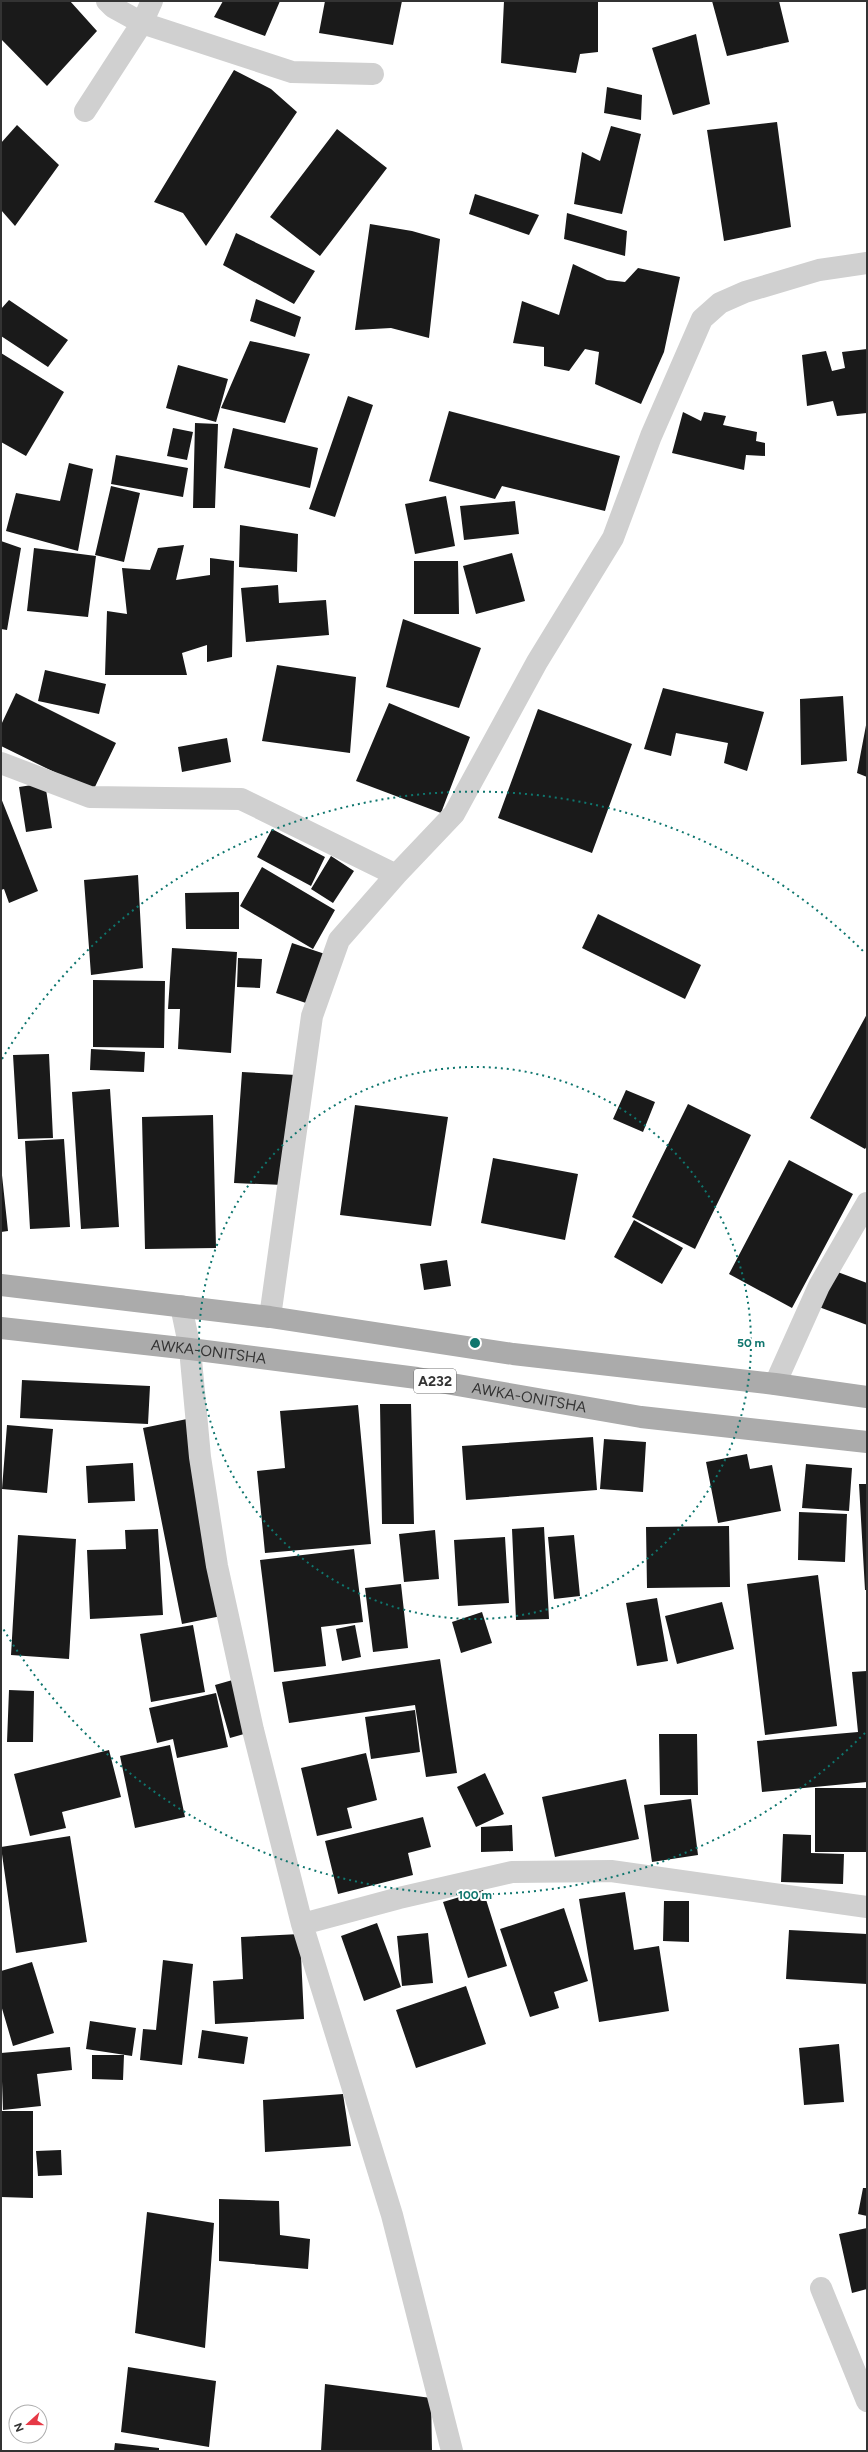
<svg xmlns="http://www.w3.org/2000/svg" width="868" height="2452" font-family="Figtree,sans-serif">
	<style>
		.building { fill: #1a1a1a }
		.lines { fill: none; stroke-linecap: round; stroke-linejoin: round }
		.minor { stroke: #d0d0d0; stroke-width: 22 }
		.primary { stroke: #ababab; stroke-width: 22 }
		.ring { fill: none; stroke: #0f766e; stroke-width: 2; stroke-dasharray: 2 4 }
		.labels { text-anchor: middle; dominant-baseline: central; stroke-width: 4; stroke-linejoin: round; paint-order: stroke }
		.shield { fill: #fff; stroke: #707070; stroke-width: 1 }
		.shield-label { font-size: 14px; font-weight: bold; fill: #333 }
		.street-label { font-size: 15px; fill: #333; stroke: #fff }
		.centre { fill: #0f766e; stroke: #fff; stroke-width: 2 }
		.ring-label { font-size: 12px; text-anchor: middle; font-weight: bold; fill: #0f766e; stroke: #fff; stroke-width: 4; stroke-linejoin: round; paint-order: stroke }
	</style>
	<rect width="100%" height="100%" fill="#fff"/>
	<path class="building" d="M1,1H70L97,31L47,86L1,39Z
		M223,1H280L265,36L214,17Z
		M325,1H402L393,45L319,33Z
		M504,1H598V52L580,54L576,73L501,63Z
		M712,1H779L789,42L727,56Z
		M696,34L710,104L673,115L652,48Z
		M234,70L271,89L297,112L206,246L183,213L154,202Z
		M607,87L642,95L641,120L604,113Z
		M777,122L791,227L724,241L707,130Z
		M17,125L59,165L15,226L1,210V143Z
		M611,126L641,134L622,214L574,204L582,152L600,161Z
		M337,129L387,168L320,256L270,217Z
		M475,194L539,215L529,235L469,214Z
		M567,213L627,231L625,256L564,239Z
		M370,224L412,231L440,239L429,338L391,328L355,330Z
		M236,233L315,271L294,304L223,265Z
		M573,264L607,280L625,282L638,268L680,277L664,352L641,404L595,384L599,352L585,349L569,371L544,366V347L513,343L522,301L559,315Z
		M256,299L301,317L295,337L250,321Z
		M9,300L68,340L48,367L1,336V309Z
		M250,341L310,354L285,423L221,408Z
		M867,349V413L837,416L833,401L807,406L802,355L826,351L832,371L845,368L842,352Z
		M1,353L64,392L26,456L1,442Z
		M178,365L228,379L216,422L166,408Z
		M348,396L373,405L335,517L309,509Z
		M449,411L620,456L605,511L502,486L495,499L429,481Z
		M683,412L701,421L704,412L726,416L723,425L757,432L756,441L765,443V456L746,455L744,470L672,453Z
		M195,423L218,424L215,508H193Z
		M173,428L193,432L187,460L167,456Z
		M233,428L318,448L310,488L224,468Z
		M116,455L188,468L183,497L111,484Z
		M69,463L93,469L78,551L6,531L16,493L60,501Z
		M111,486L140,493L124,562L95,555Z
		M446,496L455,546L415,554L405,504Z
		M515,501L519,534L464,540L460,506Z
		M240,525L298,534L297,572L239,567Z
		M1,541L21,548L7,630L1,629Z
		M184,545L176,580L210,575V558L234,561L232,657L207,662V645L182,653L187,675H105L107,611L127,614L122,568L150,570L158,548Z
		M34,548L96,556L88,617L27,611Z
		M512,553L525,601L476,614L463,566Z
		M414,561H458L459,614H414Z
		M278,585L279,603L326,600L329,635L246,642L241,588Z
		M403,619L481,648L459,708L386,687Z
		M277,665L356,677L350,753L262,741Z
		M45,670L106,684L99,714L38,701Z
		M663,688L764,712L747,771L724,763L728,743L676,733L671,756L644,749Z
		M16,693L116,743L93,791L1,746V725Z
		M843,696L847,761L801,765L800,699Z
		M389,703L470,737L441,813L356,781Z
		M538,709L632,744L592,853L498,818Z
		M867,720V777L857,773Z
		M227,738L231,762L182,772L178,747Z
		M45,783L52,828L26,832L19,787Z
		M1,798L38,891L9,903L4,889L1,890Z
		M272,829L325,857L311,886L257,857Z
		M331,856L354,871L333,903L311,889Z
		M262,867L335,910L313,949L240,906Z
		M138,875L143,968L91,975L84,880Z
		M239,892V929H186L185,893Z
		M598,914L701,965L685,999L582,948Z
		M292,943L328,955L312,1005L276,993Z
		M172,948L237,952L231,1053L178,1049L180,1009H168Z
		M238,958L262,959L260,988L237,987Z
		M93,980L165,981L164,1048L93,1047Z
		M867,1014V1146L865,1149L810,1118Z
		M91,1049L145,1052L144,1072L90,1070Z
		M49,1054L53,1138L18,1139L13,1055Z
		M242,1072L296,1075L284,1185L234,1183Z
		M110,1089L119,1227L81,1229L72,1092Z
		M626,1090L655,1102L643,1132L613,1119Z
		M688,1104L751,1135L695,1249L632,1217Z
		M355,1105L448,1117L431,1226L340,1215Z
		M213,1115L216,1248L145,1249L142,1117Z
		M64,1139L70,1227L30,1229L25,1141Z
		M493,1158L578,1174L565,1240L481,1223Z
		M789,1160L853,1194L792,1308L729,1274Z
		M1,1166L8,1231L1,1232Z
		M634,1220L683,1248L662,1284L614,1257Z
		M447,1260L451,1286L424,1290L420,1264Z
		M835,1271L867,1283V1325L819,1307Z
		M22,1380L150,1386L148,1424L20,1418Z
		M380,1404H411L414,1524H382Z
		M358,1405L371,1544L265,1553L257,1471L285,1468L280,1411Z
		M187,1419L226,1615L182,1624L143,1428Z
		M7,1425L53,1429L47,1493L2,1489Z
		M593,1437L597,1490L466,1500L462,1446Z
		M604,1439L646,1442L643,1492L600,1489Z
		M747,1454L750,1469L772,1465L781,1511L718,1523L706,1462Z
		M133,1463L135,1501L88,1503L86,1466Z
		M806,1464L852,1468L849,1511L802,1508Z
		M859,1484H867V1590H865Z
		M799,1512L847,1514L845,1562L798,1560Z
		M729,1526L730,1587L647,1588L646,1527Z
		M544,1527L549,1619L516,1620L512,1529Z
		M158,1529L163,1615L90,1619L87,1550L126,1549L125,1530Z
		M435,1530L439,1579L404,1582L399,1534Z
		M18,1535L76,1539L69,1659L11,1655Z
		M574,1535L580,1596L554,1599L548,1537Z
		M505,1537L509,1603L458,1606L454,1540Z
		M354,1549L363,1622L321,1627L326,1666L274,1672L260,1560Z
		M818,1575L837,1726L765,1735L747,1584Z
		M401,1584L408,1648L373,1652L365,1588Z
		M657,1598L668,1661L637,1666L626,1603Z
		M722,1602L734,1649L677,1664L665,1616Z
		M482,1612L492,1643L461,1653L452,1622Z
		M193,1625L205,1692L151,1702L140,1634Z
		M355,1625L361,1657L342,1661L336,1629Z
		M440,1659L457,1773L426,1777L415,1705L289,1723L282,1682Z
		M867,1671V1782L762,1792L757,1741L858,1732L852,1672Z
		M236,1679L251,1732L230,1738L215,1685Z
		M9,1690L34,1691L33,1742H7Z
		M216,1693L228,1747L177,1758L173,1739L157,1743L149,1708Z
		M415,1710L420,1752L371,1759L365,1717Z
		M659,1734H697L698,1795H660Z
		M170,1745L185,1817L135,1828L120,1756Z
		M109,1750L121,1797L62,1812L66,1828L30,1836L14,1774Z
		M366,1753L377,1800L347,1808L352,1828L317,1836L301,1768Z
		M485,1773L504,1814L476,1827L457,1787Z
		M626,1779L639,1839L555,1857L542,1797Z
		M815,1788H867V1852H815Z
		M691,1799L698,1855L652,1862L644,1805Z
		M423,1817L431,1847L408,1853L413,1875L338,1894L325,1841Z
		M512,1825L513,1851L481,1852V1827Z
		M783,1834L811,1835V1853L844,1854L843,1884L781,1882Z
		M70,1836L87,1942L16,1953L1,1847Z
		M483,1890L507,1966L468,1978L443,1902Z
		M625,1892L634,1950L659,1946L669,2011L599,2022L579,1899Z
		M664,1901H689V1942L663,1941Z
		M564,1908L588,1981L554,1992L559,2008L530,2017L500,1929Z
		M377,1923L401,1987L364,2001L341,1936Z
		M789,1930L867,1934V1984L786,1979Z
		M428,1933L433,1983L402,1986L397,1936Z
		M300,1934L304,2019L215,2024L213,1981L243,1979L241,1937Z
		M163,1960L193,1964L182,2065L140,2060L143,2029L156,2030Z
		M32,1962L54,2033L13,2046L1,2005V1971Z
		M466,1986L486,2044L416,2068L396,2010Z
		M90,2021L136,2028L132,2056L86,2049Z
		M202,2030L248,2037L244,2064L198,2058Z
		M839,2044L844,2102L804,2105L799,2048Z
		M70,2047L72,2070L37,2074L41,2106L3,2110L1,2053Z
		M92,2055H124L123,2080L92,2079Z
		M343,2094L351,2146L265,2152L263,2100Z
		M1,2111H33V2198L1,2197Z
		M61,2150L62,2175L38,2176L36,2151Z
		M863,2188H867V2216L858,2214Z
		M219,2199L279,2201L280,2235L310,2239L308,2269L219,2261Z
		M147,2212L214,2223L205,2348L135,2333Z
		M867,2228V2289L852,2293L839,2234Z
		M128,2367L216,2381L209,2447L121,2432Z
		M325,2384L431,2398L432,2451H321Z
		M115,2443L159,2448V2451H114Z"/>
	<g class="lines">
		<path class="minor" d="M107,1L113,7L142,23L292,72L373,74
			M85,111L142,23L152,1
			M1,763L90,797L241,799L396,875
			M181,1306L190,1349L200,1457L217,1566L253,1730L302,1924L392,2215L452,2451
			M270,1317L312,1016L339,940L396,875L454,814L537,662L613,538L651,436L702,319L720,303L745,292L819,270L867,263
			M775,1384L819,1286L867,1203
			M302,1924L399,1898L512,1872L611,1871L867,1907
			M821,2288L867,2401"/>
		<g class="primary">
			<path d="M1,1285L270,1317L513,1354L775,1384L867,1397"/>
			<path id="s1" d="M1,1328L190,1349L417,1378L641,1417L867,1442"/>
		</g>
	</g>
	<g class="ring">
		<circle cx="475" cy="1343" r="276"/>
		<path d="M865 1733A552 552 0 0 1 2 1627M2 1059A552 552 0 0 1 865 953"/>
	</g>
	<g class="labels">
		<rect class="shield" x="414" y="1369" width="42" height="24" rx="3"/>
		<g class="shield-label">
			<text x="435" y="1381">A232</text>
		</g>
		<g class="street-label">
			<text stroke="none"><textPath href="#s1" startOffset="209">AWKA-ONITSHA</textPath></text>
			<text stroke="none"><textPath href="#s1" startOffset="533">AWKA-ONITSHA</textPath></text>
		</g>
	</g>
	<circle cx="475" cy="1343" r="6" class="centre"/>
	<g class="ring-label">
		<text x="751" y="1347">50 m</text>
		<text x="475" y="1899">100 m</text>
	</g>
	<rect width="868" height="2452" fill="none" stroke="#333333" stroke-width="4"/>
	<g transform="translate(28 2424) rotate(249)"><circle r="19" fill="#ffffff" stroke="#adadad"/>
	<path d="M0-3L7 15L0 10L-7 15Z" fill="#e63946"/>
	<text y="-6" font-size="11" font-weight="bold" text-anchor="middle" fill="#333333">N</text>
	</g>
</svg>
